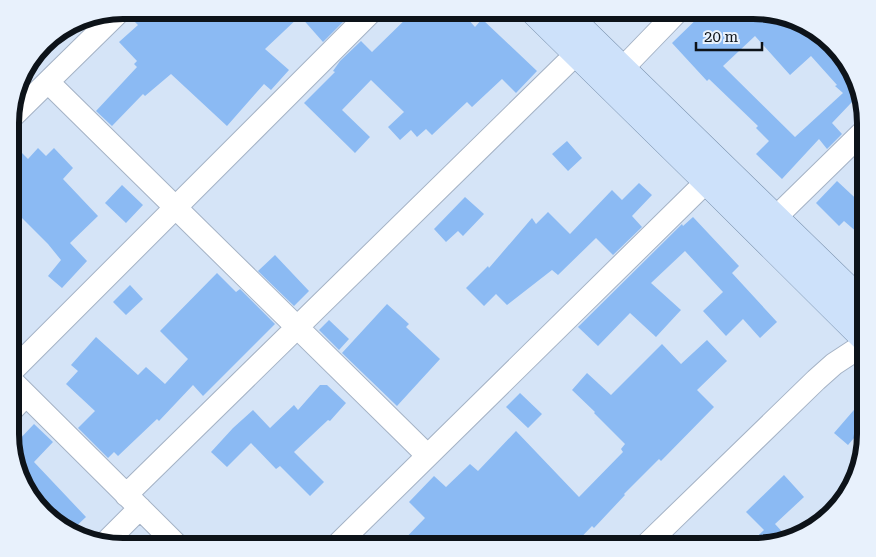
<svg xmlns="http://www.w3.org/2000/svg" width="876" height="557" font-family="'Roboto Serif',serif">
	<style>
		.building { fill: #8bbaf3; fill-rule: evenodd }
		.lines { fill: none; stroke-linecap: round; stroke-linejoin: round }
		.minor-casing { stroke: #a4b2c5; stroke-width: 24 }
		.major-casing { stroke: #748ca9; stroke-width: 29 }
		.minor { stroke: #fff; stroke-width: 22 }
		.major { stroke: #cde1fa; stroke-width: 28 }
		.rim { fill: none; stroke: #0d1319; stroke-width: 6 }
	</style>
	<rect width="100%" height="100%" fill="#d5e4f7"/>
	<path class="building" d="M142,10H338L346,19L323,42L300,16L265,49L289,70L271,90L264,84L227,126L171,74L145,96L143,94L112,126L96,111L137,67L134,64L137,61L119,42L138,25L133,20Z
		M415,10H460L475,27L482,19L537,71L516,93L502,79L472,107L467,102L432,135L426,129L417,137L411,130L400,140L388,127L404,112L371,80L342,110L370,137L355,153L304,103L335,72L333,71L340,61L361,41L372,52Z
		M706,10H754L816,29L851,66L866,116L852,102L832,123L842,134L827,149L819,139L782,179L756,154L769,141L756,128L758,126L709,79L707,81L672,43ZM755,36L790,75L811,56L837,85L835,86L843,93L795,137L723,66Z
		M567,141L582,158L568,171L552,154Z
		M11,142L28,159L38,148L46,156L54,148L73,168L63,179L98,216L70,243L87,261L62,288L48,276L61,260L48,244L11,207Z
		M837,181L866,208V240L844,221L839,226L816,203Z
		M639,183L652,195L632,216L642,227L613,255L596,238L558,275L552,270L507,305L496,294L484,306L466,288L488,266L489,268L532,218L536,224L548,212L570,234L612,190L622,200Z
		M122,185L143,205L126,223L105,203Z
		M465,197L484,214L463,236L458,231L446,242L434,229Z
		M693,217L739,266L732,273L777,322L760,338L743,319L726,336L703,311L723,292L685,251L651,283L681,310L656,337L630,313L598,346L578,327L682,224L683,226Z
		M275,255L309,291L294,306L258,271Z
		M217,273L236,292L240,289L275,324L203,396L193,385L159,421L157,419L118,456L114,452L108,458L78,428L95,411L66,384L78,371L71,365L96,337L138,375L146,367L165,384L188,359L160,331Z
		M130,285L143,299L126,315L113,302Z
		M387,304L409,324L406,327L440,359L397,406L342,353Z
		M329,320L349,339L339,350L319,330Z
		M707,340L727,361L697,390L714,407L661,461L659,459L624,494L625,495L594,528L592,526L572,547H397L425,518L409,502L434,476L446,487L470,464L478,471L516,431L579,497L623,452L621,449L625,444L594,413L595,412L572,390L587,373L611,395L662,344L681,364Z
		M320,385H327L346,403L330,421L328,420L294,452L324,482L310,496L280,466L276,469L251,443L227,467L211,452L233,428L253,410L270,428L294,405L298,410Z
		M520,393L542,414L528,428L506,407Z
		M866,396V424L848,445L834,433Z
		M34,424L53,442L34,462L86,517L71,531L60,528L25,491L11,449V441L15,444Z
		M784,475L804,497L775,524L788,538L760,547H746L764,530L746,512Z"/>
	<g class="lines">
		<g class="minor-casing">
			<path id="minor" d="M621,70L679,10
				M48,82L427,455
				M11,118L120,11
				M775,218L866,129
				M11,372L373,10
				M11,380L179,547
				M11,411L26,395
				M126,495L576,54
				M106,542L140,508
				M335,547L707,181
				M644,547L816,380L834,364L866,343"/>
		</g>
		<g class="major-casing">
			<path id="major" d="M533,10L707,181L866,339
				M561,10L866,307"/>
		</g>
		<use href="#minor" class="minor"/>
		<use href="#major" class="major"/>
	</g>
	<path d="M0 0H876V557H0ZM123 19H753A104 104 0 0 1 857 123V434A104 104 0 0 1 753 538H123A104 104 0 0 1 19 434V123A104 104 0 0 1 123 19Z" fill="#e8f1fc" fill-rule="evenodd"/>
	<path class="rim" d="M123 19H753A104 104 0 0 1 857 123V434A104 104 0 0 1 753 538H123A104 104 0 0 1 19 434V123A104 104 0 0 1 123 19Z"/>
	<path d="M696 42v8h66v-8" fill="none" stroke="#0d1319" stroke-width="2.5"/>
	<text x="704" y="42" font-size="15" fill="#0d1319" stroke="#e8f1fc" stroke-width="4" paint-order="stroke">20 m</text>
</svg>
